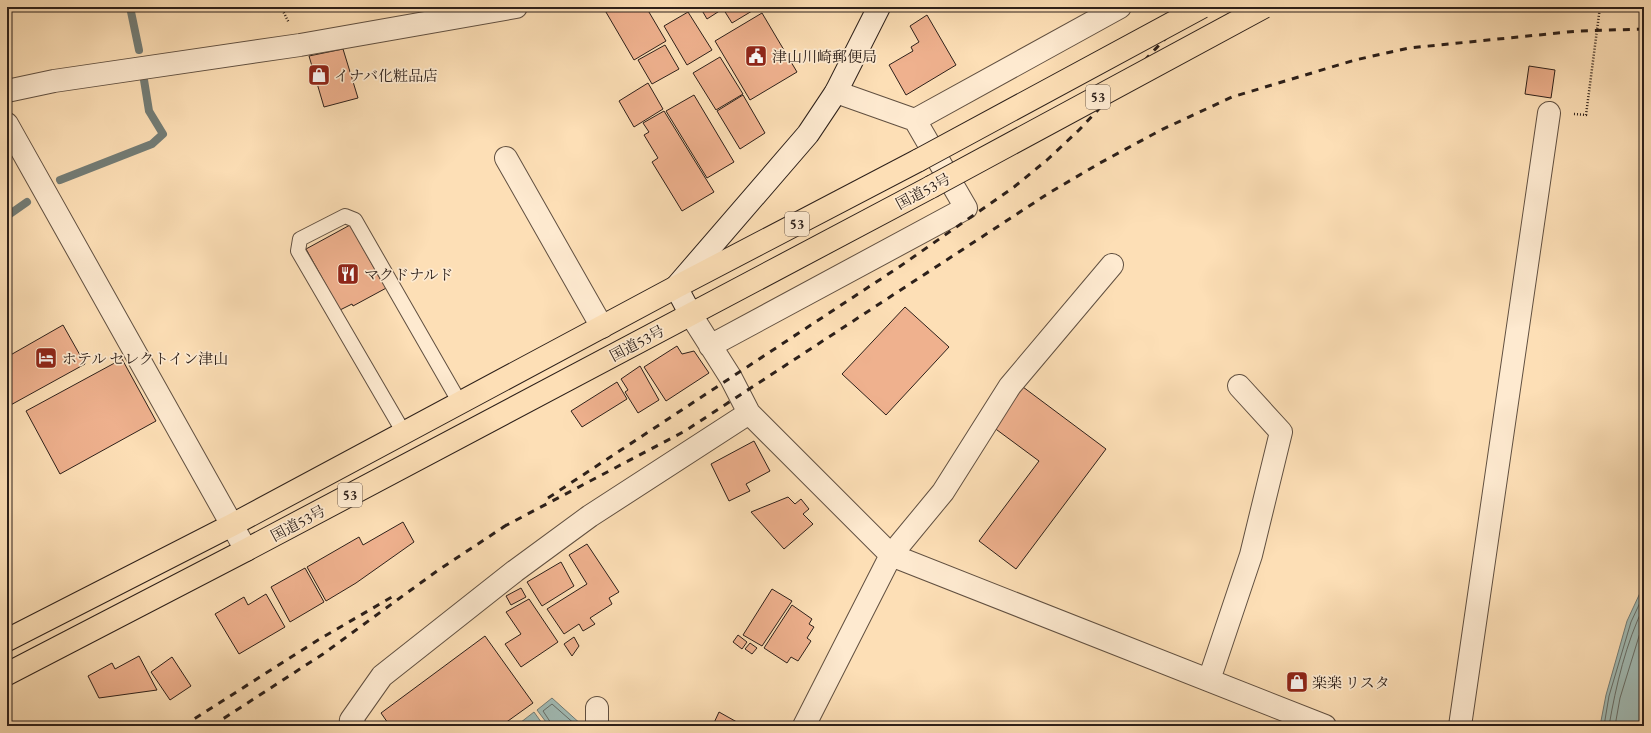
<svg xmlns="http://www.w3.org/2000/svg" width="1651" height="733" font-family="'EB Garamond','Noto Serif JP',serif">
	<style>
		.water { fill: #a1bbb5; stroke: #737d77 }
		.lines { fill: none; stroke-linecap: round; stroke-linejoin: round }
		.shore { stroke: #676e68; stroke-width: 1 }
		.stream { stroke: #737d77; stroke-width: 8 }
		.building { fill: #efb18e; stroke: #2d201a }
		.lane-casing { stroke: #615041; stroke-width: 16 }
		.street-casing { stroke: #615041; stroke-width: 24 }
		.secondary-casing { stroke: #2d201a; stroke-width: 24 }
		.highway-casing { stroke: #2d201a; stroke-width: 24 }
		.path { stroke: #2d201a; stroke-width: 2.5; stroke-dasharray: 1 2; stroke-linecap: butt }
		.lane { stroke: #feead0; stroke-width: 14 }
		.street { stroke: #feead0; stroke-width: 22 }
		.secondary { stroke: #feead0; stroke-width: 22 }
		.highway { stroke: #fddfb6; stroke-width: 22 }
		.rail { stroke: #2d201a; stroke-width: 3; stroke-dasharray: 7 7; stroke-linecap: butt }
		.highway-bridge-casing { stroke: #2d201a; stroke-width: 24; stroke-linecap: butt }
		.highway-bridge { stroke: #fddfb6; stroke-width: 22 }
		.labels { text-anchor: middle; dominant-baseline: central; stroke-width: 3.5; stroke-linejoin: round; paint-order: stroke }
		.shield { fill: #feead0; stroke: #6c5d51; stroke-width: 1 }
		.shield-label { font-size: 14px; font-weight: bold; fill: #2d201a }
		.poi-label { font-size: 15px; fill: #2d201a; stroke: #feead0; text-anchor: start }
		.street-label { font-size: 15px; fill: #2d201a; stroke: #feead0 }
	</style>
	<rect width="100%" height="100%" fill="#fddfb6"/>
	<filter id="stains"><feTurbulence type="fractalNoise" baseFrequency=".005" numOctaves="4"/><feColorMatrix values="0 0 0 0 .2 0 0 0 0 .09 0 0 0 0 .02 0 0 0 .5 -.17"/></filter>
	<radialGradient id="worn" r=".72"><stop offset=".6" stop-color="#630" stop-opacity="0"/><stop offset="1" stop-color="#630" stop-opacity=".3"/></radialGradient>
	<path class="water" d="M1644,527V726H1600L1606,695L1627,621L1640,593L1641,535Z
		M552,698L583,726H549L537,710Z
		M534,712L544,726H516Z"/>
	<g class="lines">
		<path class="shore" d="M552,726L551,723L543,711L552,704L577,726
			M1604,726L1609,696L1631,622L1644,594
			M1609,726C1616,685 1626,643 1644,606
			M1615,726L1620,698L1644,620"/>
		<path class="stream" d="M130,7L139,50
			M60,180L152,144L163,134L149,111L144,80
			M7,216L27,202"/>
	</g>
	<path class="building" d="M603,7H646L666,41L634,60Z
		M700,7H719L721,10L707,19Z
		M722,7H757V8L732,23Z
		M688,12L712,50L687,65L664,26Z
		M762,13L797,72L750,100L715,41Z
		M927,15L956,65L906,95L889,65L913,51L911,47L919,42L910,26Z
		M665,45L679,69L652,84L638,60Z
		M343,49L358,98L324,107L309,56Z
		M720,57L743,94L716,110L693,73Z
		M1529,66L1555,70L1551,98L1525,94Z
		M648,83L663,109L634,127L619,101Z
		M694,95L734,162L707,178L666,111Z
		M743,95L765,133L740,149L717,111Z
		M664,111L714,192L682,211L652,162L658,158L644,135L649,132L643,123Z
		M350,225L382,282L386,280L390,286L353,306L352,304L340,310L306,249Z
		M905,307L949,347L886,415L842,374Z
		M63,325L85,364L7,407V357Z
		M677,346L682,354L694,351L709,373L666,401L644,367Z
		M122,359L156,421L60,474L26,411Z
		M640,366L659,400L638,413L625,392L628,390L621,379Z
		M617,382L627,399L582,427L571,411Z
		M1023,387L1106,449L1016,569L979,541L1039,461L993,427Z
		M754,441L770,471L746,484L750,491L729,501L711,464Z
		M788,497L795,504L801,499L809,509L803,514L813,524L784,549L751,512Z
		M403,522L414,542L356,583L326,601L307,567L359,537L363,545Z
		M587,544L619,592L609,598L612,604L590,618L595,624L583,631L579,624L564,634L547,609L587,584L569,555Z
		M561,562L574,586L542,606L527,582Z
		M305,568L324,602L290,622L271,587Z
		M521,588L526,597L511,605L506,596Z
		M772,589L792,601L762,646L743,635Z
		M266,594L285,627L239,654L215,614L244,597L248,605Z
		M529,599L558,642L521,667L505,644L521,634L506,612Z
		M792,605L812,619L809,624L814,627L807,638L811,641L798,661L791,657L787,663L764,648Z
		M738,635L747,642L742,649L733,642Z
		M485,636L533,703L501,726H390L381,713Z
		M574,637L579,646L572,656L564,644Z
		M750,643L757,648L752,654L745,649Z
		M139,656L157,690L99,698L88,676L112,663L115,669Z
		M172,657L191,686L170,700L151,672Z
		M719,712L744,726H714L713,725Z"/>
	<g class="lines">
		<g class="lane-casing">
			<path id="lane" d="M404,433L298,251L300,239L345,216L355,220L460,403"/>
		</g>
		<g class="street-casing">
			<path id="street" d="M7,91L54,81L300,45L516,7
				M836,92L915,120L1120,7
				M7,124L246,550
				M506,158L602,327
				M691,315L731,378L749,413L891,555L1325,726
				M710,346L966,208L915,120
				M1209,680L1251,555L1281,432L1239,386
				M597,708V726
				M355,726L351,720L382,676L515,571L590,516L749,413
				M804,726L891,555L943,492L1010,386L1112,265
				M1460,726L1549,113"/>
		</g>
		<g class="secondary-casing">
			<path id="secondary" d="M691,315L676,287L808,134L836,92L879,7"/>
		</g>
		<g class="highway-casing">
			<path id="highway" d="M7,640L232,525L676,287L919,160
				M7,674L246,550L931,187"/>
		</g>
		<path class="path" d="M281,7L289,23
			M1574,114L1586,115L1600,7"/>
		<use href="#lane" class="lane"/>
		<use href="#street" class="street"/>
		<use href="#secondary" class="secondary"/>
		<use href="#highway" class="highway"/>
		<path class="rail" d="M548,498L899,267L1014,187L1047,160L1079,130L1195,7
			M503,527L685,431L1049,193L1100,163L1161,130L1232,97L1355,60L1409,48L1578,31L1644,29
			M183,726L318,640L397,594
			M212,726L323,654L437,571L508,524"/>
		<g class="highway-bridge-casing">
			<path id="highway-bridge" d="M919,160L1202,7
				M931,187L1264,7"/>
		</g>
		<use href="#highway-bridge" class="highway-bridge"/>
	</g>
	<defs>
		<g id="civic-square" transform="scale(1.15)"><rect x="-9" y="-9" width="18" height="18" rx="4" fill="#8f2418" stroke="#feead0"/><path d="M-.6-6.5H3V-4.5H.6V-3L4-1V1h2V6H-6V1h2V-1L-.6-3ZM-1.2 2.5V6h2.4V2.5Z" fill="#fff"/></g>
		<g id="shop-square" transform="scale(1.15)"><rect x="-9" y="-9" width="18" height="18" rx="4" fill="#8f2418" stroke="#feead0"/><path d="M-5-2.5h2.3a2.7 3.5 0 0 1 5.4 0H5L5.5 6h-11ZM-1.5-2.5h3a1.5 2.3 0 0 0-3 0Z" fill="#fff"/></g>
		<g id="restaurant-square" transform="scale(1.15)"><rect x="-9" y="-9" width="18" height="18" rx="4" fill="#8f2418" stroke="#feead0"/><path d="M-5-6h1v4h1v-4h1v4h1v-4h1v5L-1.5 .5V6h-2V.5L-5-1ZM5-6V6H3V1.5H1.5Q1.5-4 5-6Z" fill="#fff"/></g>
		<g id="hotel-square" transform="scale(1.15)"><rect x="-9" y="-9" width="18" height="18" rx="4" fill="#8f2418" stroke="#feead0"/><path d="M-6-4.5h1.5V1H6V5H4.5V3h-9V5H-6ZM-4 0a1.8 1.8 0 1 1 3.6 0ZM.5 0V-2.5h3Q6-2.5 6 0Z" fill="#fff"/></g>
	</defs>
	<g fill-rule="evenodd">
		<use href="#civic-square" x="756" y="56"/>
		<use href="#shop-square" x="319" y="75"/>
		<use href="#restaurant-square" x="348" y="274"/>
		<use href="#hotel-square" x="46" y="358"/>
		<use href="#shop-square" x="1297" y="682"/>
	</g>
	<g class="labels">
		<g class="shield">
			<rect x="1086" y="85" width="24" height="24" rx="3"/>
			<rect x="785" y="212" width="24" height="24" rx="3"/>
			<rect x="338" y="483" width="24" height="24" rx="3"/>
		</g>
		<g class="shield-label">
			<text x="1098" y="97">53</text>
			<text x="797" y="224">53</text>
			<text x="350" y="495">53</text>
		</g>
		<g class="poi-label">
			<text x="772" y="56">津山川崎郵便局</text>
			<text x="334" y="75">イナバ化粧品店</text>
			<text x="364" y="274">マクドナルド</text>
			<text x="62" y="358">ホテル セレクトイン津山</text>
			<text x="1312" y="682">楽楽 リスタ</text>
		</g>
		<g class="street-label">
			<text transform="translate(923 191) rotate(-28)">国道53号</text>
			<text transform="translate(637 343) rotate(-28)">国道53号</text>
			<text transform="translate(298 523) rotate(-28)">国道53号</text>
		</g>
	</g>
	<rect width="1651" height="733" fill="none" stroke="#fddfb6" stroke-width="24"/>
	<rect x="8" y="8" width="1635" height="717" fill="none" stroke="#2d201a" stroke-width="2"/>
	<rect x="12" y="12" width="1627" height="709" fill="none" stroke="#2d201a"/>
	<rect width="100%" height="100%" filter="url(#stains)"/>
	<rect width="100%" height="100%" fill="url(#worn)"/>
</svg>
